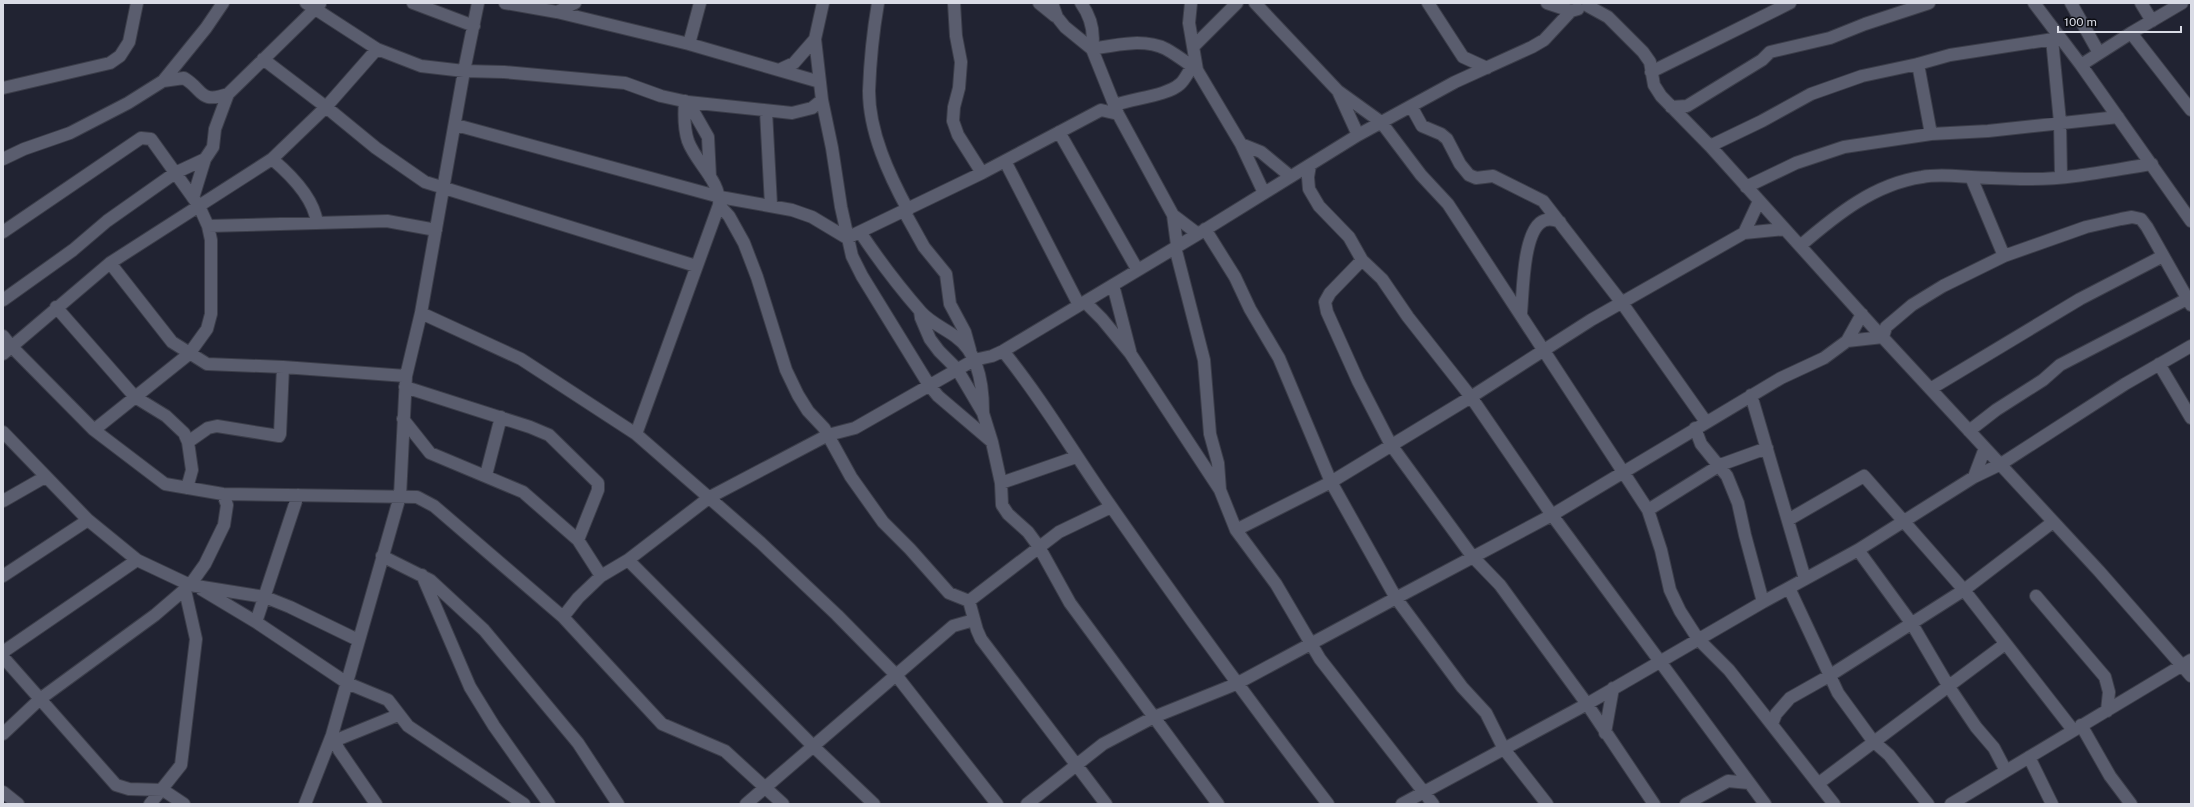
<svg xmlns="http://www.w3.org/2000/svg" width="2194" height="807" font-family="'Public Sans',sans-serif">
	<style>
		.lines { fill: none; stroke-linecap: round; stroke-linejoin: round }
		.minor-casing { stroke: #3c3e4a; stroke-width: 14 }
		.minor { stroke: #5a5d6e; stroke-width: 12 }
	</style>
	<rect width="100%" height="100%" fill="#212332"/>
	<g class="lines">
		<g class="minor-casing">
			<path id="minor" d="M306,3L377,49L421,66L464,71L504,72L625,83L661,96L688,102L792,113L812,108L822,100
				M413,3L474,26
				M505,3L557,12L689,44L820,82
				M823,3L815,39L822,100L832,148L841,207L852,256L862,276L929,385L938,396L992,442
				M878,3C873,32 870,62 869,91C869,132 889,175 908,210
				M954,3L956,36L961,62L959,88L954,107L953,121L958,135L982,173
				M1039,3L1055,16
				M1052,3L1057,17L1065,27L1092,49L1118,114L1173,215L1177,245
				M1081,3C1091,17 1095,31 1092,49
				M1191,3L1189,23L1197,70L1241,144L1264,193
				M1255,3L1338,91L1381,122L1421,175L1448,204L1648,510L1661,550L1670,590L1680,611L1698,639L1729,670L1834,804
				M1428,3L1463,57L1487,68
				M1547,3L1571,11L1578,9
				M2034,3L2081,65L2191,221
				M2071,3L2099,53
				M2141,3L2152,21
				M1588,6L1608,17L1643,52L1650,62L1654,85L1661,96L1710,146L1874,328L2099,571L2191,676
				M557,12L575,3
				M2131,33L2182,3
				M2052,39L2060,122L2061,177
				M689,44L700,3
				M1193,47L1237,3
				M1092,49C1115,45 1144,38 1166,49C1177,55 1187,63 1197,70
				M263,59L326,107L376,148L425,182L696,266
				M1918,64L1931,134
				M2081,65L2131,33L2191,110
				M781,69L794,63L815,39
				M1651,72L1790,3
				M163,81L184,78C204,90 199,104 228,94
				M3,88L110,63L120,56L129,42L137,3
				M1338,91L1358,135
				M688,102L708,137L710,177
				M1115,105C1133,98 1167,96 1180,84C1185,80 1188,72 1192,67
				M1411,106L1422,126L1441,134L1447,139L1460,164L1469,175L1476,178L1493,176L1543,201L1622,303L1706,422
				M1671,107L1687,106L1762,60L1770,52L1830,38L1865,24L1929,3
				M766,111L771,205
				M456,125L720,197L792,210L812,217L847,238
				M1059,132L1137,269
				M1241,144L1261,152L1290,176
				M1710,146L1762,121L1811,94L1862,76L1918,64L1950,55L2060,38
				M3,159L24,149L70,133L128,103L163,81L206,28L223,3
				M272,159C291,175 314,198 317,223
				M1005,161L1079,305
				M1310,165L1308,177L1309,189L1319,206L1349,237L1362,260L1382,279L1408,317L1471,397L1552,515L1765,804
				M1971,177L2004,256
				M1746,187L1796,163L1844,147L1931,134L1988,131L2118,117
				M193,198L205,159
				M719,205L729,216L744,243L757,277L786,370L798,395L808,411L824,428L851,477L883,522L910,549L949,593L969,601L1059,532L1111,507
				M904,211L924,247L946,274L950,304L965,332L970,350
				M1173,215L1198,234
				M208,226L387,221L436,230
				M1205,229L1235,277L1250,309L1279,358L1331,482L1396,598L1462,687L1486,713L1504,749L1547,804
				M3,232L141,138L151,139L199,206L208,226L211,240V314L207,329L189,354L94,430
				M860,232C878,259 900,288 921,312C931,323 944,328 956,337C979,353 983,386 983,412
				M1744,233L1759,201
				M847,238L982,173L1101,110L1118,114
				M1800,246C1836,215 1874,184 1922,177C1938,174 1955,176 1971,177C1991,178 2011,179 2032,179C2073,179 2112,170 2152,164
				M1175,247L1204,360L1210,434L1218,463L1220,490
				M1362,260L1330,293L1325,302L1327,312L1358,381L1391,445L1472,556L1500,585L1587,704L1654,804
				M110,263L172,342L207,364L283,367L406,376
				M1113,285L1130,351
				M3,300L73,250L107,221L175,173L205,159L213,147L215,129L228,94L320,4
				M1085,302L1102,319L1130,353L1220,490L1236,530L1276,584L1320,659L1433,804
				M56,307L135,397L166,416L184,433L188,442L192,470L187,488
				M920,311L921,318L930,339L939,351L957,369L983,413L992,442L1001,483L1002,505L1008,514L1028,532L1039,547L1070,603L1218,804
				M421,313L521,359L636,434L761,543L837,615L896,675L997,804
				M1521,313C1523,292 1523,237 1540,223C1546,218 1553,219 1560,222
				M3,336L11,346L94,430L165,484L223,494L417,497L434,506L563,617L662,724L725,751L783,804
				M1847,341L1883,337L1886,327L1912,305L1943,286L2004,256L2086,227L2121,219L2132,217L2141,219L2147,227L2191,305
				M1003,351C1043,400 1074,454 1110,505C1180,606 1253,706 1328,804
				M3,354L110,263L272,159L326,107L377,49
				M2159,364L2191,418
				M405,387L530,427L549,435L598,483V490L578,540
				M1932,388L2080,299L2163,256
				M1751,395L1805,579
				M403,419L430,453L523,492L578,540L601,576
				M1695,428L1701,444L1727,476L1738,503L1745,535L1763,602
				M1969,431L1996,410L2043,380L2060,365L2187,299
				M3,432L88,520L137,560L190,585L265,597L290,607L358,640
				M636,434L719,205C721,181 696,163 688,141C684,129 684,114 685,101
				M188,442L208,428L217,426L279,436L280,434L283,367
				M486,475L501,417
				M1974,477L1985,448
				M1001,483L1076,457
				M3,501L45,477
				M1648,510L1720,465L1767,448
				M1788,520L1864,476L1964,590L2073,730
				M1236,530L1331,482L1471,397L1591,320L1744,233L1784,229
				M1858,550L1912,624L1949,687L1976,727L1994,748L2006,771
				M382,556L430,580L484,630L578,743L618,804
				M628,560L814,747L874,804
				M422,575L470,687L494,726L549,804
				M3,576L88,520
				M1789,588L1838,693L1873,741L1889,755L1928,804
				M201,589L256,622L347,683L388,700L408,726L524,804
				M2036,596L2105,677L2109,692L2107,711
				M969,601L977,630L981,639L1106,804
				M563,617L578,598L601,576L628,560L710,497L828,435L855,428L974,360L992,356L1003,351L1198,234L1358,135L1455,82L1532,47L1544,40L1571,11
				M256,622L298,495
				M3,652L137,560
				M3,657L116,785L129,789L163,790L184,804
				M1772,724L1776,714L1790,698L1829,676L1964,590L2053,522
				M2081,725L2110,776L2131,804
				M1605,733L1613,688
				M3,734L40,699L155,615L190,585L205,564L224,525L227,505L223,494
				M332,735L339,750L376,804
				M334,741L398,715
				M2029,757L2052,804
				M1819,783L2005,644
				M3,792L18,804
				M150,804L181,765L196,639L185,590
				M305,804L332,735L400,496L406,376L421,313L464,71L478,3
				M746,804L953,626L974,620
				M1027,804L1103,744L1154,717L1236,684L1396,598L1552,515L1781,378L1824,358L1847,341L1862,314
				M1402,804L1587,704L1763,602L1858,550L1974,477L2001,464L2125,384L2191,346
				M1686,804L1728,781L1749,783
				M1951,804L2191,660"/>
		</g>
		<use href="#minor" class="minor"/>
	</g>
	<rect width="2194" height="807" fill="none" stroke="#d9dbe5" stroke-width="8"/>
	<path d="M2058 26v6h123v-6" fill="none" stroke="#d9dbe5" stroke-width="2"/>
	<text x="2064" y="26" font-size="12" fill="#d9dbe5" stroke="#0c0d13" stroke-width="3" paint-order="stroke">100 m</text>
</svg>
